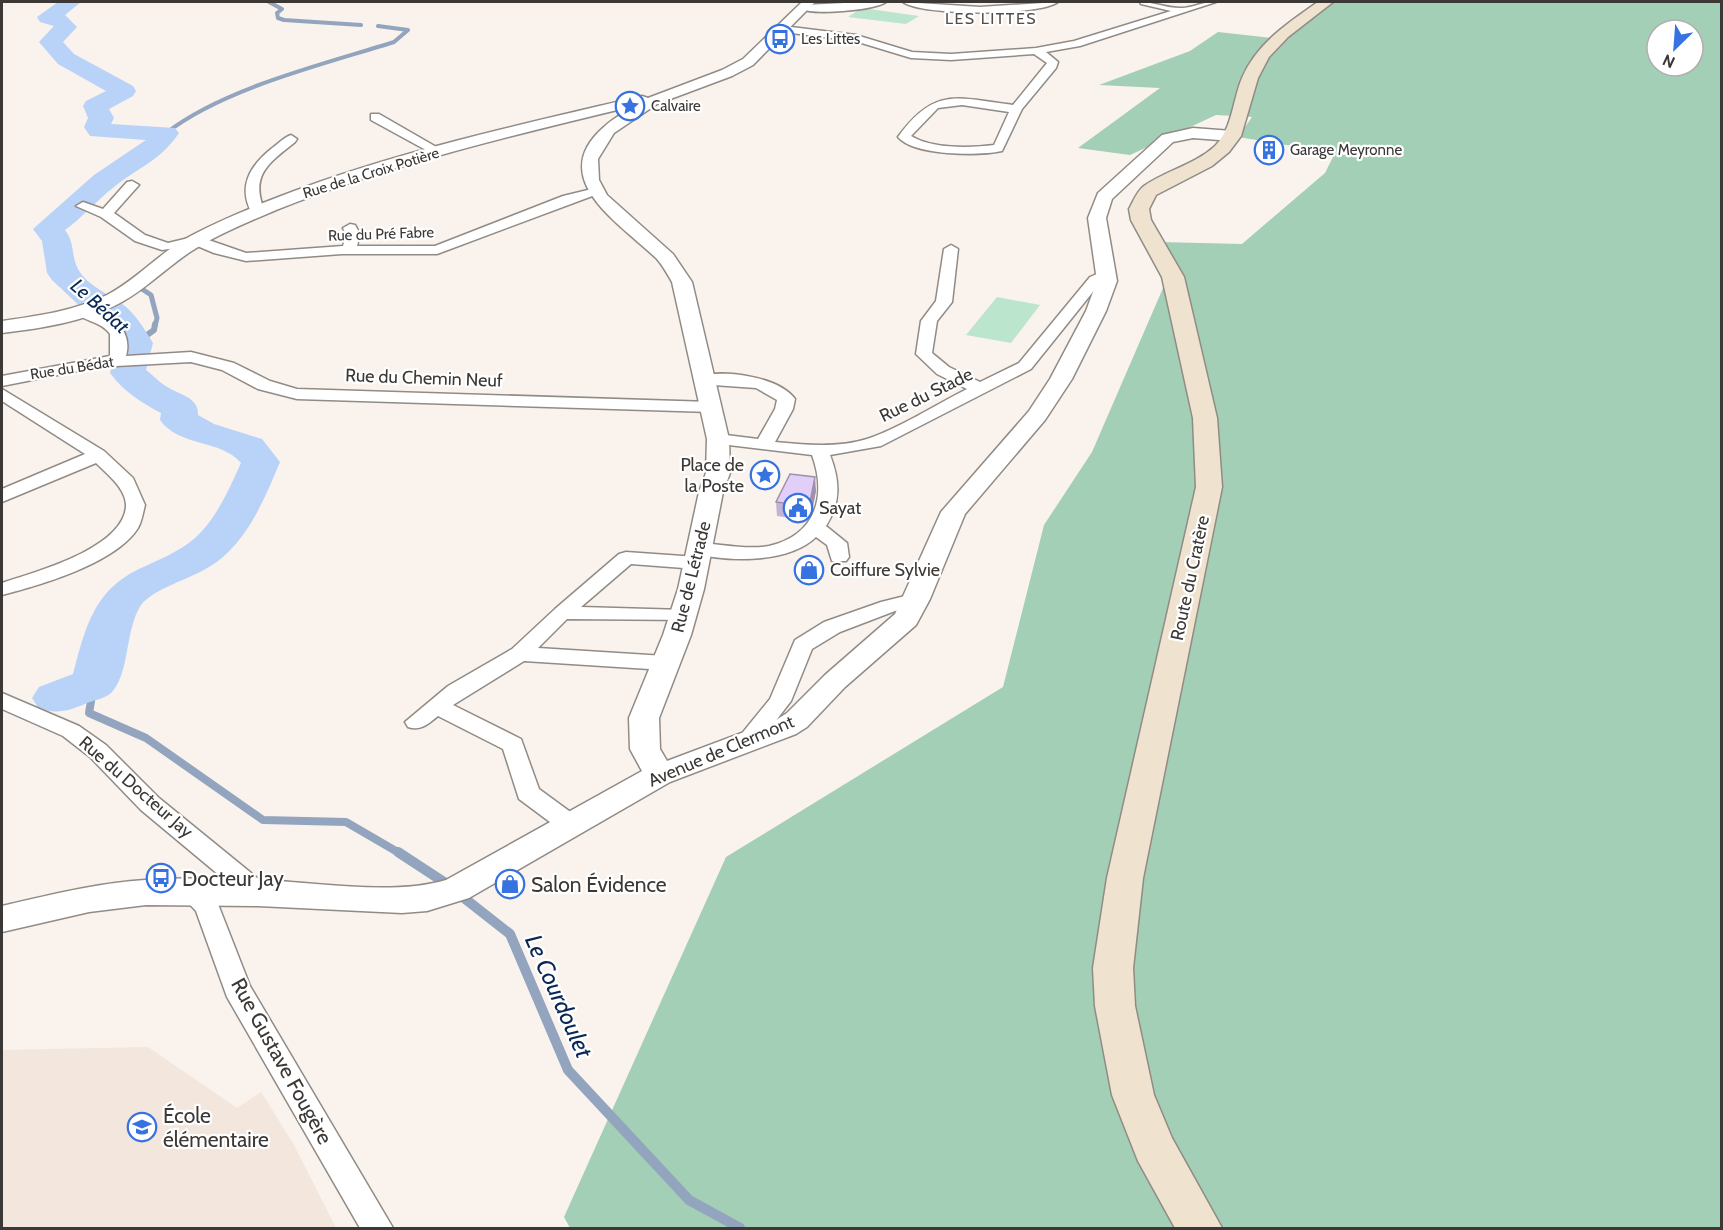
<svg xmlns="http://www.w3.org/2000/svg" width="1723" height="1230" font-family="Cabin,sans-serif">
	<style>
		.built { fill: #f3e6dc }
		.green { fill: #bbe5cd }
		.forest { fill: #a2cfb5; fill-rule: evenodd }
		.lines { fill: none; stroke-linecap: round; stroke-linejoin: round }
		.stream-far4 { stroke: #93a4be; stroke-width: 4 }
		.stream-far3 { stroke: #93a4be; stroke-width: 5 }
		.stream-far2 { stroke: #93a4be; stroke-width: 6 }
		.stream-far1 { stroke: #93a4be; stroke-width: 8 }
		.stream { stroke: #93a4be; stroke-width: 10 }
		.river { fill: #b9d2f8; fill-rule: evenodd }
		.minor-casing { stroke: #918b86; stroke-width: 3 }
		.tertiary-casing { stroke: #918b86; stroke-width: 3 }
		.secondary-casing { stroke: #918b86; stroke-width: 3 }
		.minor { fill: #fff; fill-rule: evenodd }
		.tertiary { fill: #fff; fill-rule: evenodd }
		.secondary { fill: #efe3cf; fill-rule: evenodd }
		.wall { fill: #c2b2d6 }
		.shaded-wall { fill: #9e91ae }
		.building { fill: #e1cff9; stroke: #9e91ae; stroke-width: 1.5 }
		.labels { text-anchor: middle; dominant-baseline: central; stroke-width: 4.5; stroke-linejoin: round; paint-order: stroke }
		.far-poi-label { font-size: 15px; fill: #3b3836; stroke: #fff; text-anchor: start }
		.far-street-label { font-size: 15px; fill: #3b3836; stroke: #fff }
		.far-neighbourhood-label { font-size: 16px; letter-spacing: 1.5px; fill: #534e49; stroke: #fff }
		.street-label { font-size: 18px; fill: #3b3836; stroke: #fff }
		.poi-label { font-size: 18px; fill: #3b3836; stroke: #fff; text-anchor: start }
		.water-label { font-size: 20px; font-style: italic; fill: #082754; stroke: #fff }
		.near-poi-label { font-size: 21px; fill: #3b3836; stroke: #fff; text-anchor: start }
		.near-street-label { font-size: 21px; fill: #3b3836; stroke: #fff }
		.near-water-label { font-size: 24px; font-style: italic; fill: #082754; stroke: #fff }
	</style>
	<rect width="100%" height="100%" fill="#f9f2ed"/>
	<path class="built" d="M148,1047L237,1108L261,1092L294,1145L336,1228H2V1050Z"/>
	<path class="green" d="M862,8L919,16L906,24L848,17Z
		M997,297L1040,305L1011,343L966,335Z"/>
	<path class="forest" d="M1328,2H1721V1228H570L564,1217L726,857L1003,687L1044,525L1092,452L1170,272L1159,242L1242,244L1325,173L1335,153L1238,137L1252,117L1216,115L1130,155L1078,148L1160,88L1099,85L1190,51L1218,32L1280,39ZM1657,30H1693V66H1657Z"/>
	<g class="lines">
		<path class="stream-far4" d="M269,2L282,9L277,13L278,18L284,20L361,25
			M166,133C224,88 324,64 394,42L408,30L378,26"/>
		<path class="stream-far3" d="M131,288L142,289L151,295L157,318L155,326"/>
		<path class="stream-far2" d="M136,343L154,330L155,324"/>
		<path class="stream-far1" d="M94,683L89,713L146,738L263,820L346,822L401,854"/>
		<path class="stream" d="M398,852L450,886
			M459,894L510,934L568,1070L689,1200L740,1228"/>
		<path class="river" d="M58,2H81L65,15L77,27L63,42L74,54L133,86L136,91L133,96L109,109L114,118L111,124L175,128L179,133C159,162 140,166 114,187C97,200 83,217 65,230C75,243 71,256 78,269C87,286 111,295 125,306C137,316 145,330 153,343L146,370C154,376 161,384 169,388C181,395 199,398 198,415L214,424L262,439L280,462C264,500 246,545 209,567C192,578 153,589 141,605C125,629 130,672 112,692C107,698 95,700 87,703C69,711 58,714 39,709L32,698L39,687L73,674C85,629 93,591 139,569C158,560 179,552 195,538C217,518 229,489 241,463C221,439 179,447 160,420L161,413C142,403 123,391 110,373L119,343L108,326L85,311L52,280L47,273L42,241L33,229L94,175L146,140L90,136L84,127L88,118L83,106L86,101L106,91L58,64L39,42L54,26L40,22L37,17Z"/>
		<g class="minor-casing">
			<path id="minor" d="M864,2H886C875,10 811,16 800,8L805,5Z
				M903,2L980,7L1058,2C1039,16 922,16 903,2Z
				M1140,2C1154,2 1169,9 1183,8C1195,7 1204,1 1216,2L1080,46L1046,52L1058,62L1056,68L1022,109L1002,151C979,156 914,156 898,137C935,86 957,98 1013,105L1047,63L1034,54L951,60L911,58L855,41L783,32L778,29L783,26L856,35L912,52L951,54L1036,48L1074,41L1171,11L1141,4ZM962,105L1009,112L994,145C970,148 932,149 911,136L938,108Z
				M371,114H379L445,152L439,156L435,155L371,120Z
				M291,135L297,139L295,142C269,163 249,175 265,212L263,215H253C237,188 249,167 271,149C278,144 283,138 291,135Z
				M132,181L139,185L114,213L145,235L168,243L197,236L246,253L343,246L346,234L343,228L350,224L355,225L360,234L357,246H435L563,196L596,188L603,192L437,254H342L246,261L214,253L195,245L162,250L135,241L101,217L76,206L83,202L103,209L127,182Z
				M951,245L958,249L952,302L937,321L932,353L949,367L980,382L1019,363L1090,277L1106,270L1113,274L1100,283L1031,369L881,446L830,455C840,481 841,502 826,526L847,543L849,557L846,561H832L827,545L816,537C788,564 727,562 692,553L689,549L692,545L699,543C721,544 747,550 769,546C816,535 827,496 812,455L712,443L709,439L712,435L718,434L758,439L775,409L777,400L756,388L699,384L697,380L699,376C725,370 778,376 795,399L793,409L775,442C805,445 838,448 867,439C898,429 937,404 967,389L937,374L916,354L921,321L936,301L944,249Z
				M83,307C106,313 134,326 126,356L191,352L234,363L270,381L297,389L711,402L720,407L711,412L297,399L258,389L222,370L191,362L98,367L2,386V376L110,356V334C101,321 85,322 75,312L78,309Z
				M2,389L104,451L133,478L145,505C143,512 142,521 138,528C116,563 41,585 2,595V583C35,572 122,549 126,507C127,489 107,474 96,463L2,502V489L85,454L2,401Z
				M626,552L697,557L704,559L707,563L704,567L697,569L631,564L581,607L684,610L691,612L695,616L691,620L567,619L538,648L665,656L673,658L676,663L673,668L665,670L524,661L453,705L521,739L539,789L580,819L583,825L580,831L571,834L562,831L519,799L503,749L438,716C428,724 421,731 408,727L405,722L448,686L512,649L555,609L619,554Z
				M917,593L924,595L927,599L924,603L895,611L840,632L812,649L791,701L755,748L747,750L739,748L735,742L770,699L795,640L824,622L881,602Z
				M2,693L79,726L106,745L159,798L267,886L271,893L267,900L258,903L249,900L141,810L90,757L63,736L2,709Z
				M192,883L201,886L216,899L250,986L393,1228H360L227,997L196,911L179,893L183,886Z"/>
		</g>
		<g class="tertiary-casing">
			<path id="tertiary" d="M802,2H815L753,65L732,76L657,104L614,133L598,159L599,180L607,195L673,254L692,282L729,439L730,473L723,492L704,589L691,635L659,718L660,749L667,761L776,720L787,713L825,675L895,614L941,512L1029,411L1050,379L1086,311L1097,281L1088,218L1098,193L1162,135L1193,128L1232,131L1240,136L1232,141L1193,138L1173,142L1112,199L1106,218L1117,281L1106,311L1072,379L1045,420L965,514L930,599L916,625L845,687L807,727L796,734L670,782L469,898L427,911L402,913L258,906L146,905L89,912L2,932V906C49,895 97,883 145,880C183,877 222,879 259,880C317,882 392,896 446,880L642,771L630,749L629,718L663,635L678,589L699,492L706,473L707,439L672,282C668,275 663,266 657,259C622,225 544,179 604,127C612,119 624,113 634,106C513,135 392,164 276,210C248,222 216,235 190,252C166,268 146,289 120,303C84,322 42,328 2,333V321C37,316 74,311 107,295C134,281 155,258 180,242C205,227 235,215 263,203C384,154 515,126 642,96L648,98L722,70L743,59Z"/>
		</g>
		<g class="secondary-casing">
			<path id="secondary" d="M1318,2H1333L1288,37L1269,57L1258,78L1241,136L1229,152L1212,166L1156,195L1149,209L1151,220L1184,277L1217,418L1222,487L1143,878L1133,968L1135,1006L1154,1095L1172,1138L1222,1228H1175L1138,1161L1112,1095L1095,1006L1093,968L1107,878L1196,487L1193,418L1162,277L1131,220L1129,209C1133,202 1137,191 1144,186C1167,170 1194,165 1215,146C1232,130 1233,99 1242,78C1257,43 1288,23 1318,2Z"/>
		</g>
		<use href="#minor" class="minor"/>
		<use href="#tertiary" class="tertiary"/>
		<use href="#secondary" class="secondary"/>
	</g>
	<path class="wall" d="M816,491L812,511L807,520L777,516L776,502Z"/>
	<path class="shaded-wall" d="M815,477L816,491L812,511L807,520L806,506Z"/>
	<path class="building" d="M790,474L815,477L811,497L806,506L776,502Z"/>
	<defs>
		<g id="bus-ring" transform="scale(1.5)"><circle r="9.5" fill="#fff" stroke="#3672e0" stroke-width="1.5"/><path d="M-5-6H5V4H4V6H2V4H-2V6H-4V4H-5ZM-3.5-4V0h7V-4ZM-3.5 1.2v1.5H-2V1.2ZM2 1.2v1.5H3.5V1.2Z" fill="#3672e0"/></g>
		<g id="sight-ring" transform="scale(1.5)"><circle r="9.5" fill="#fff" stroke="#3672e0" stroke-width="1.5"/><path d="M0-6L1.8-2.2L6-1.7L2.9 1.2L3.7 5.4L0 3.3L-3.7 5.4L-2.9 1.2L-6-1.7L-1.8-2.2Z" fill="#3672e0"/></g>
		<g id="building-ring" transform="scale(1.5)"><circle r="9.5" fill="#fff" stroke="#3672e0" stroke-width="1.5"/><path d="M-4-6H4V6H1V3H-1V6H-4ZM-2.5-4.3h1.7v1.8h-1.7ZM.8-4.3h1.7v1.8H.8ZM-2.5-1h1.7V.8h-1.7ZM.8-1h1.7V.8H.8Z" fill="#3672e0"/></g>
		<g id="civic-ring" transform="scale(1.5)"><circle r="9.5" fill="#fff" stroke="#3672e0" stroke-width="1.5"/><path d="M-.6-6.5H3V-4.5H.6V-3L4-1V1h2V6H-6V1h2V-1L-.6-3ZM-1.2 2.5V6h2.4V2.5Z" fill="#3672e0"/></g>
		<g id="shop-ring" transform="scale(1.5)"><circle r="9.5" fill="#fff" stroke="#3672e0" stroke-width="1.5"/><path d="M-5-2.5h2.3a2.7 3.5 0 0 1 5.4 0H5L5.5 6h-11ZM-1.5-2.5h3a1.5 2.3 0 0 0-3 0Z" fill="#3672e0"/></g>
		<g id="school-ring" transform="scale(1.5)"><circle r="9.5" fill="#fff" stroke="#3672e0" stroke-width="1.5"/><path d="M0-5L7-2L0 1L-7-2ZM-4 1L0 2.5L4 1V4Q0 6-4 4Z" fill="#3672e0"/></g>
	</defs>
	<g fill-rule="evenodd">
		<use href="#bus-ring" x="780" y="39"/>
		<use href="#sight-ring" x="630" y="106"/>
		<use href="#building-ring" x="1269" y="150"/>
		<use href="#sight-ring" x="765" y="475"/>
		<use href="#civic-ring" x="798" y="508"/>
		<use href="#shop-ring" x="809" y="570"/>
		<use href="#bus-ring" x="161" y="878"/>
		<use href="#shop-ring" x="510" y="884"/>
		<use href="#school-ring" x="142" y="1127"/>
	</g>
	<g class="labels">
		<g class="far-poi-label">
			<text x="801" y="39">Les Littes</text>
			<text x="651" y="106">Calvaire</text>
			<text x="1290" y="150">Garage Meyronne</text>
		</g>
		<g class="far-street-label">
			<text transform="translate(371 173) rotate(-17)">Rue de la Croix Potière</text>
			<text transform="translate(381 234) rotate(-2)">Rue du Pré Fabre</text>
			<text transform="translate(72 368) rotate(-9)">Rue du Bédat</text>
		</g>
		<g class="far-neighbourhood-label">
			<text x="991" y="18">LES LITTES</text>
		</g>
		<g class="street-label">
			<text transform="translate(424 378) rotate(2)">Rue du Chemin Neuf</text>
			<text transform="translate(926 395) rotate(-26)">Rue du Stade</text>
			<text transform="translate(691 577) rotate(-76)">Rue de Létrade</text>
			<text transform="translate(1190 578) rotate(-78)">Route du Cratère</text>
			<text transform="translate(721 751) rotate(-23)">Avenue de Clermont</text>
			<text transform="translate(136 787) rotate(41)">Rue du Docteur Jay</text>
		</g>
		<g class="poi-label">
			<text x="744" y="465" text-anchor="end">Place de<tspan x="744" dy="21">la Poste</tspan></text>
			<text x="819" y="508">Sayat</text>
			<text x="830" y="570">Coiffure Sylvie</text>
		</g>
		<g class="water-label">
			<text transform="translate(100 306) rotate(42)">Le Bédat</text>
		</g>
		<g class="near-poi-label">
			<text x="182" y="878">Docteur Jay</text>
			<text x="531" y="884">Salon Évidence</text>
			<text x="163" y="1115">École<tspan x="163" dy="24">élémentaire</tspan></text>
		</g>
		<g class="near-street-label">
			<text transform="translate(282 1061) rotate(61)">Rue Gustave Fougère</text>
		</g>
		<g class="near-water-label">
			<text transform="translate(559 996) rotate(66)">Le Courdoulet</text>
		</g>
	</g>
	<rect width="1723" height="1230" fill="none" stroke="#3b3836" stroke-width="6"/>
	<g transform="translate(1675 48) rotate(205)"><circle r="28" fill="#ffffff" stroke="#b1afaf" stroke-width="1.5"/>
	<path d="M0-4.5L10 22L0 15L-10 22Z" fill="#3672e0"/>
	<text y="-9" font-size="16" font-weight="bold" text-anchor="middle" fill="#3b3836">N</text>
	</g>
</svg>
